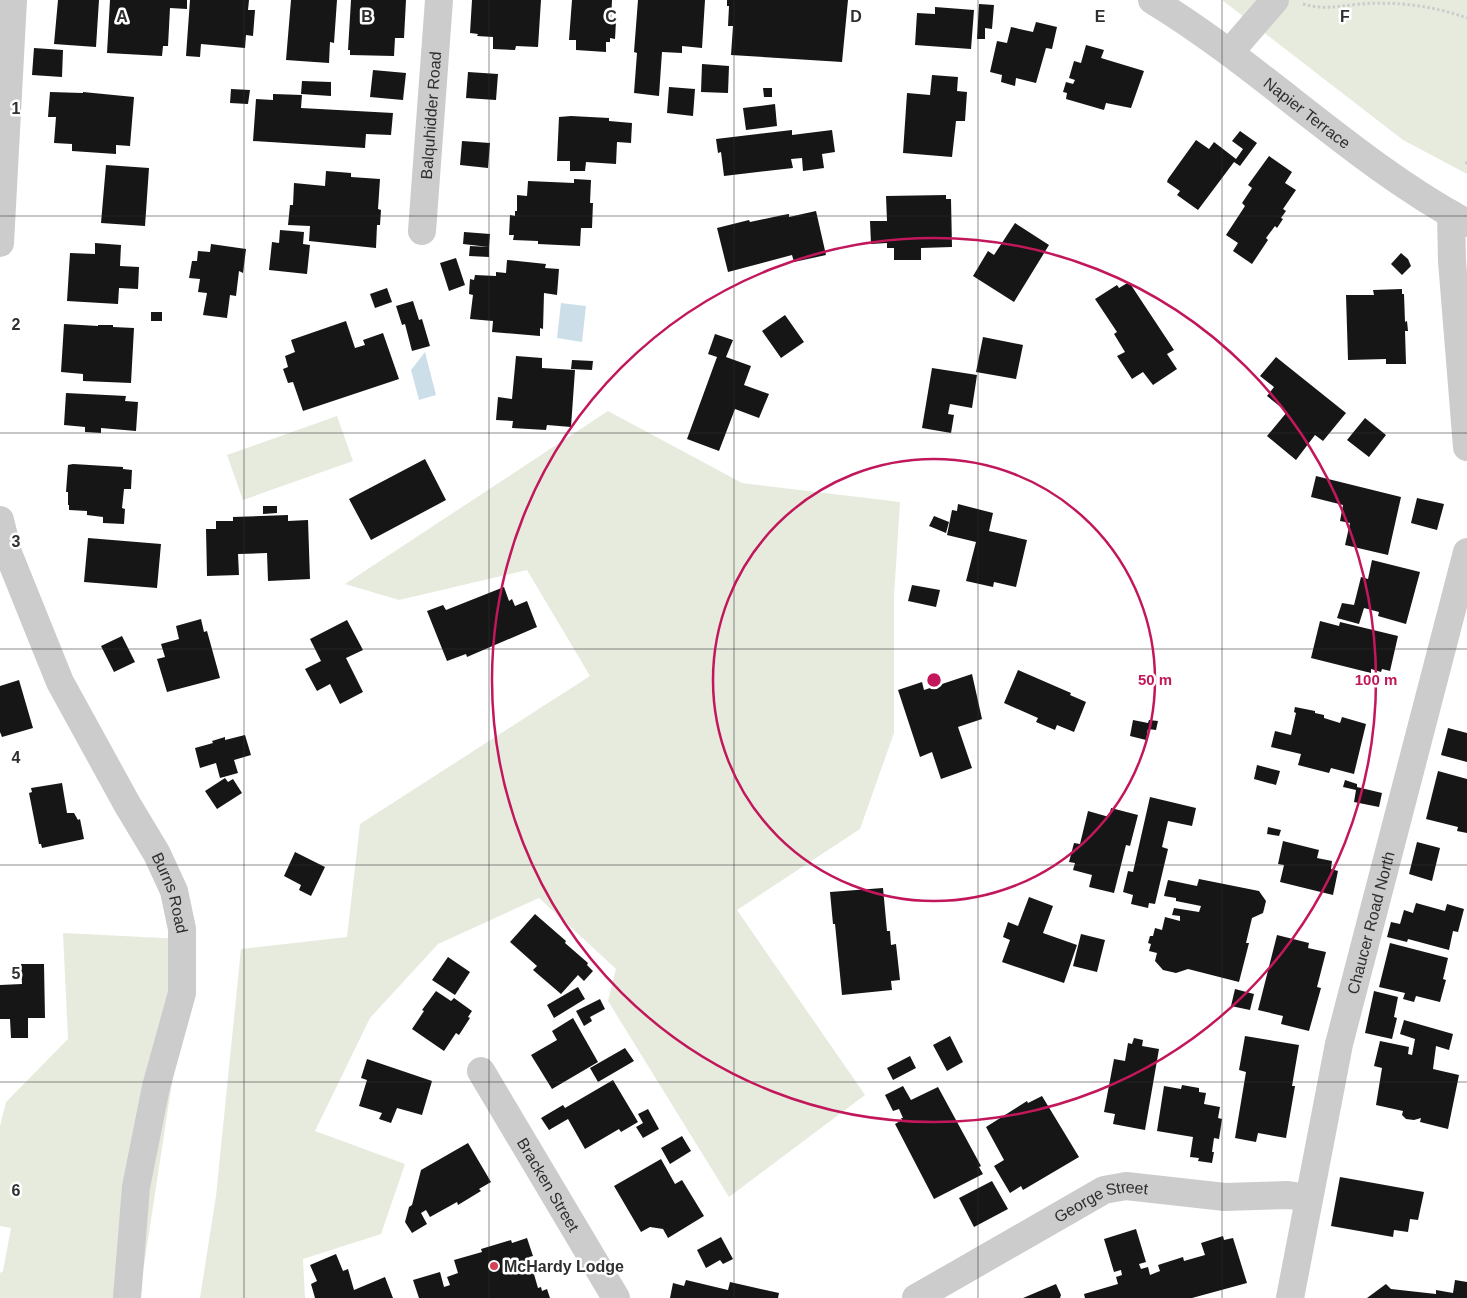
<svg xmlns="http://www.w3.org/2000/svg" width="1467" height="1298" font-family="Arial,sans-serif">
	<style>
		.green { fill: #e6ebde }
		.water { fill: #ccdfe9 }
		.building { fill: #161616 }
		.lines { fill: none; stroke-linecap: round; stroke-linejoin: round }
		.path { stroke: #ccc; stroke-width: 3; stroke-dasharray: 2.5 2.5; stroke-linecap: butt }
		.minor { stroke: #ccc; stroke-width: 28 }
		.grid { fill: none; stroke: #2f2f2f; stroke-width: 1; stroke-opacity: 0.55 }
		.ring { fill: none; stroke: #c2185b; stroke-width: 2.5 }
		.poi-dot { fill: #d54156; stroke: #fff; stroke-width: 2 }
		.labels { text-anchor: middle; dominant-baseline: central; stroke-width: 5; stroke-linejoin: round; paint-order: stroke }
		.street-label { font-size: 16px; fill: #2f2f2f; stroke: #fff }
		.poi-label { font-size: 16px; font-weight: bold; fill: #2f2f2f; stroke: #fff; text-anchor: start }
		.grid-label { font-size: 16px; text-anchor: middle; font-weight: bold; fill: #2f2f2f; stroke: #fff; stroke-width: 5; stroke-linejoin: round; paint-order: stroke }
		.centre { fill: #c2185b; stroke: #fff; stroke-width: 2.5 }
		.ring-label { font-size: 15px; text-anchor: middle; font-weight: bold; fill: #c2185b; stroke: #fff; stroke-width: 5; stroke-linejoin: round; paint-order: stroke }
	</style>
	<rect width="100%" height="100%" fill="#fff"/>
	<path class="green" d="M1222,0H1467V174L1403,140Z
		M608,411L742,483L900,502L894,597V733L860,829L737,910L865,1095L729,1197L608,1001L616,969L539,898L438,944L370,1018L315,1131L405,1164L381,1234L303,1259L305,1298H200L216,1196L241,949L347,937L360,824L590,676L527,570L399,600L345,584Z
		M337,416L353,461L243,500L227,455Z
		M63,933L182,939L181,1024L139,1298H0V1273L3,1271L11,1228L0,1226V1126L6,1102L68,1039Z"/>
	<path class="water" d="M561,303L586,306L582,342L557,338Z
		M425,352L436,395L419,400L411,370Z"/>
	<path class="building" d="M58,0H99L96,47L54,44Z
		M110,0H187V9L170,8L168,46H163L162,56L107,53Z
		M190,0H249L248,10H255L253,36L246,35L245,48L201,44L200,57L186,56Z
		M291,0H337L334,43L330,42L329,63L286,60Z
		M351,0H406L404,38H395L394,56L350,55V50H348Z
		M472,0H541L538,47L516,46L515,50L493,49V37L477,36L478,34L470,33Z
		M572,0H612L611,21H616L615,39L610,38V42H606V52L576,50V40H569Z
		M638,0H705L702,48L682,46V53L662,52L659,96L634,93L637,53L634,52Z
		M727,0H848L842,62L731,55L733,26H728L729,6H727Z
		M979,4L994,5L992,29L985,28V39H977Z
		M935,7L974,10L971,49L915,45L917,13L935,14Z
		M1036,22L1057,27L1052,49L1046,48L1036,83L1016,78L1015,86L1001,82L1002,75L990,72L997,41L1007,43L1011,27L1033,32Z
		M1086,45L1104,50L1101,58L1144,71L1131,108L1106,103L1104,110L1066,99L1067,93L1063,92L1066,82L1073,84L1075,80L1069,78L1074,61L1081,63Z
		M34,48L63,50L62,77L32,75Z
		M702,64L729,66L728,93L701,92Z
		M373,70L406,73L403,100L370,97Z
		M468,72L498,74L496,100L466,98Z
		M932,75L958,77L957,91L967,92L965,121H956L952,157L903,153L907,93L930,95Z
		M302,81L331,82V96L301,94Z
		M669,87L695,89L693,116L667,113Z
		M763,88H772V97H764Z
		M231,89L250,90L248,104L230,103Z
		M50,92L83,93V92L134,97L130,146L116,145V154L72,151V144L54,143L56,117H48Z
		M273,94L302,95L301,108L393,113L391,135L366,134L365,148L253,141L256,99L273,100Z
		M775,104L777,126L746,130L743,108Z
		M571,116L609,118V121L632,123L631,143L617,142L616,164L586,162L585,171H570V161H557L559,117Z
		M792,130V135L832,130L835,152L822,154L824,168L803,171L802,158L791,159L793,168L724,176L721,152L718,153L716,139Z
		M1240,131L1257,143L1240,166L1234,162L1198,210L1177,195L1180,191L1167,182L1168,179L1196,140L1209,149L1214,142L1236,159L1243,149L1232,141Z
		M462,141L490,143L488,168L460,165Z
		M1269,156L1292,172L1285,183L1296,190L1283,209L1286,211L1281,218L1283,219L1277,228L1275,226L1266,238L1268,240L1252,264L1233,251L1238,243L1226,235L1245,206L1242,203L1252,188L1248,185Z
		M106,165L149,168L145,226L101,223Z
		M326,171L351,173V177L380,179L378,209L381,210L380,225H377L376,248L309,241L310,226L288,225L290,205H293L294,183L325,186Z
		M574,179L591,180L590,203H593L592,228H581L580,246L538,244V241L513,240L514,235H509L510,215L515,216V211H517V195L527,196L528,181L574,183Z
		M946,195V199H951L952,247L921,248V260H894V248H887V243L871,244L870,221H887L886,196Z
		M816,211L826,255L794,262L792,255L728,272L717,228L749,220L750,222L783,215L789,214V217Z
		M1015,223L1049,245L1014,302L973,276L988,251L994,255Z
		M280,230L304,232L303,244L310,245L307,274L269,270L272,242L279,243Z
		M464,232L490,234L489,247L463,244Z
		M95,243L121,245L120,266L139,267L138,289L119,288L118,304L67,301L70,253L95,254Z
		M211,244L246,249L243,273L239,271L236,296L230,295L227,318L203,315L207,293L198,292L200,279L189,278L192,261H197L198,251L210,252Z
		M470,246L489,247V257L469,256Z
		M1401,253L1408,259L1411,266L1402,275L1391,264Z
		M456,258L465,285L449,291L440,263Z
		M507,260L546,264L545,268L559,269L557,295L544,293L543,329L540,328V336L492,332L493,321L470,319L473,295L469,294L470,279L474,280L475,275L496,276V272L506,273Z
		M1129,282L1174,350L1167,354L1177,369L1153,385L1143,372L1132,379L1117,356L1125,352L1114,334L1117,332L1095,299L1117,285L1119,288Z
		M387,288L392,302L375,308L370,294Z
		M1402,289V294H1404L1405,322L1407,321L1408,331H1405L1406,364H1386V359L1348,360L1346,295H1374L1373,290Z
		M413,301L419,320L422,319L430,346L412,351L405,324L402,325L396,306Z
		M151,312H162V321H151Z
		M785,315L804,342L781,358L762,331Z
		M346,321L355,348L365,345L363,340L383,333L399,379L303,411L293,382L288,383L283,369L288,367L285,356L295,352L291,340Z
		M64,324L98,326V325H113V327L134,328L131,383L83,381V374L61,372Z
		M715,334L733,340L726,357L751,366L744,385L769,394L759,418L735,409L719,451L687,439L717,357L708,354Z
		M983,337L1023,345L1016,379L976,372Z
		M516,356L542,358V368L575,370L571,427L547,425L546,430L512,428L513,421L496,420L498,397L512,399Z
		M1276,357L1346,413L1323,441L1315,435L1296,460L1267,436L1287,412L1267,396L1274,387L1260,376Z
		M572,360L593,361L592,370L571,369Z
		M932,368L977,375L972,408L950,404L948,414L954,415L951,433L922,428Z
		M66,393L126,396L125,401L138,402L136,431L101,428V433L85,432V427L64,425Z
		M1365,418L1386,435L1369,457L1347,440Z
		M425,459L446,500L371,540L349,499Z
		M73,464L123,467V469L132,470L131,489H124L122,508L125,509L124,524L103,523V517L87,515V511L69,510V505H68V492H66L68,465Z
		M1316,476L1401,497L1388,555L1345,545L1350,523L1340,521L1343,505L1311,497Z
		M1417,498L1444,504L1437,530L1411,523Z
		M958,504L993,513L989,531L1027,540L1016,587L994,582L993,587L966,581L976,542L947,535L952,510L957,511Z
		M263,506H277V513L263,514Z
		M288,515V521L308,520L310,579L268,581L267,553L238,554L239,575L207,576L206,529H216V521H233V517Z
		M934,516L949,522L946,533L929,526Z
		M88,538L161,544L157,588L84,582Z
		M1372,560L1420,572L1406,624L1378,616L1379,612L1364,608L1359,624L1337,618L1342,603L1354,605L1361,577L1368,579Z
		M912,585L940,590L936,607L908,601Z
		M504,587L509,601L512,599L515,606L527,601L537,627L467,657L466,654L447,661L427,611L443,605L446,610Z
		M201,619L204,632L207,631L220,678L167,692L157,659L165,657L161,644L179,639L176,626Z
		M347,620L363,650L346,658L363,692L340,704L330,684L317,691L305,669L321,661L310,639Z
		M1320,621L1339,626L1340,622L1398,636L1390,671L1382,669L1381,672L1371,669V673L1311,658Z
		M122,636L135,662L114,672L101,646Z
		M1018,670L1071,693L1070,695L1086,702L1074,732L1057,725L1055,730L1036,722L1038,718L1004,703Z
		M972,674L982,719L958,727L972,768L941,779L932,752L920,757L898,690L922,682L924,690Z
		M19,680L33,728L2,737L0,732V686Z
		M1295,707L1315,711V713L1324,715V718L1340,723L1342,717L1366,724L1354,774L1331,768L1329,773L1298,765L1301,754L1271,747L1275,731L1291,735L1296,713L1294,712Z
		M1133,720L1148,723L1149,720L1158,721L1156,730L1148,729L1146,740L1130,736Z
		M1448,728L1467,733V762L1441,755Z
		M245,735L251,755L234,760L238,773L220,778L216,763L200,768L195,748L213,743L212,741L225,737V740Z
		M1257,765L1280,771L1276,785L1254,779Z
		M1438,771L1467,779V833L1457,831L1458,827L1426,819Z
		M225,778L228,782L233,779L242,793L217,809L205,791Z
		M1345,780L1357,784V787L1382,793L1379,807L1354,802L1356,790L1343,787Z
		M62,783L67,813H74L78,820L80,819L84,839L42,848L41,844H39L29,793L32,792L31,788Z
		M1150,797L1196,808L1192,826L1168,821L1162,847L1168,849L1155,904L1149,903L1148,908L1131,904L1133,895L1123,892L1128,871L1133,872Z
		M1111,808L1138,815L1130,846L1126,845L1114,893L1089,887L1092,875L1073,870L1075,863L1069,862L1074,843L1080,844L1088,811L1109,817Z
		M1268,827L1281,830L1279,836L1267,834Z
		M1283,841L1319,850L1317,858L1332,861L1331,869L1338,871L1333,895L1280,882L1284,865L1278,864Z
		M1417,842L1440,848L1432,881L1409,874Z
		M295,852L325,867L311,896L299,890L301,885L284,876Z
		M1199,879L1259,891L1266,901L1263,913L1252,918L1246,943H1249L1239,982L1188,969L1176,973L1163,970L1155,961L1157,953L1149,951L1151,944L1148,943L1150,936H1153L1155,928L1162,930L1165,917L1180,921V916L1172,915L1174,908L1199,912L1201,906L1176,901V898L1164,896L1168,880L1197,886Z
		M883,888L887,931H890L891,945L896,944L900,980L891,981L892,990L842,995L835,924H833L830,892Z
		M1029,897L1053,906L1043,933L1077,945L1064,983L1002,962L1010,940L1003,937L1008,922L1018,926Z
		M1416,903L1445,911L1447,904L1464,909L1458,932L1453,931L1449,950L1408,939L1407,942L1387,937L1391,922L1400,924L1404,910L1413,913Z
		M535,914L566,941L565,943L588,963L587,965L593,971L584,981L578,975L561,994L533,970L537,966L510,942Z
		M1081,934L1105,940L1097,972L1073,966Z
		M1277,935L1309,943L1308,948L1326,952L1317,987L1321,988L1309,1031L1281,1024L1283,1016L1258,1010Z
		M1390,943L1448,958L1443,979L1446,980L1440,1002L1416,996L1414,1002L1403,999L1405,993L1379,987Z
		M448,957L470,972L455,995L432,980Z
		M21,964H44L45,1018H28V1038H11L10,1019H0V985L22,984Z
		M578,987L585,999L554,1018L547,1005Z
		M1235,989L1254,994L1250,1010L1231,1006Z
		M436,991L451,1001L454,998L472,1011L468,1017L470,1018L459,1035L456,1033L444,1051L412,1029L424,1011L422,1010Z
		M1374,991L1398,997L1394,1017L1397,1018L1392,1039L1365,1033Z
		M600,999L605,1009L590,1017L592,1021L584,1026L576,1011Z
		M573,1018L598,1062L552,1089L531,1055L557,1040L552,1031Z
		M1404,1020L1453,1034L1449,1050L1436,1046L1433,1069L1459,1075L1448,1129L1420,1122L1421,1118L1414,1120L1406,1119L1402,1115L1403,1111L1376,1105L1382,1068L1374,1066L1380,1041L1409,1047L1408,1054L1412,1055L1415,1039L1400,1034Z
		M950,1036L963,1062L947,1071L933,1045Z
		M1245,1036L1299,1045L1292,1086H1295L1286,1138L1258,1133L1256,1142L1235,1138L1246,1072L1239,1070Z
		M1134,1038L1143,1040L1142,1046L1159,1049L1145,1130L1113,1124L1115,1114L1104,1112L1114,1059L1125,1061L1128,1043L1132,1044Z
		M625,1048L634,1061L598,1082L590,1068Z
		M910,1056L916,1068L893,1080L887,1068Z
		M367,1059L432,1081L422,1115L397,1108L391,1123L379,1119L382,1113L359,1106L367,1080L361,1078Z
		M613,1080L638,1122L621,1132L619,1129L585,1149L568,1119L549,1130L541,1118L563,1105L565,1108Z
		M1182,1085L1199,1088V1092L1206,1093L1204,1104L1220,1107L1218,1118L1222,1119L1219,1139L1214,1138L1212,1152H1214L1212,1163L1198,1161L1199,1158L1190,1157L1193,1137L1157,1131L1164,1086L1181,1089Z
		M903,1086L911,1100L938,1087L981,1166L979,1167L983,1174L934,1199L895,1124L902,1120L901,1118H903L899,1109L893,1111L885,1095Z
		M1042,1096L1079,1157L1023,1190L1021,1186L1010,1193L994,1166L1004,1160L986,1127L1027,1101L1028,1103Z
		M648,1109L659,1129L643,1138L636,1127L643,1123L638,1114Z
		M682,1136L691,1151L670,1164L661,1148Z
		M468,1143L491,1182L479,1189L481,1191L458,1205L457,1202L430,1217L426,1210L421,1213L427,1224L412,1233L405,1222L409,1207L412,1205L421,1170Z
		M661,1159L675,1184L682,1180L704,1216L668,1238L663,1229L650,1227L641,1232L614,1186Z
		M1340,1177L1424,1192L1418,1220L1410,1219L1408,1232L1394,1230L1393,1237L1331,1226Z
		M992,1181L1008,1209L974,1227L959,1198Z
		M1136,1229L1146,1262L1139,1264L1141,1269L1148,1267L1150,1275L1160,1271L1158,1265L1183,1257L1184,1261L1205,1255L1201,1243L1223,1236L1224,1240L1233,1238L1247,1283L1192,1298H1085L1084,1294L1118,1284L1116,1277L1122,1275L1121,1270L1114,1272L1104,1239Z
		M721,1237L733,1259L723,1264L720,1260L706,1268L697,1250Z
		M527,1238L533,1256L529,1257L538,1288L541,1287L542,1291L547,1289L550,1298H419L413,1280L440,1272L444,1287L450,1285L447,1277L458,1273L454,1260L482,1252L481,1249L511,1240L512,1243Z
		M336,1254L343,1271L348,1269L354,1290L385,1277L393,1298H315L311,1284L317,1281L310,1265Z
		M686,1280L728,1290L730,1282L779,1293L778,1298H670L673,1283L684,1286Z
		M1455,1280L1467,1282V1298H1367L1386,1284L1391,1289L1436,1294V1290L1453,1293Z
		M1056,1284L1061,1295L1060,1298H1023Z"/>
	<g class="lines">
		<path class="path" d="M1303,4C1323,10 1340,6 1360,4C1396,1 1434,6 1467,18
			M1466,164L1467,162"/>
		<g class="minor">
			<path id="s1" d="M1152,0C1262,67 1354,162 1467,223"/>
			<path d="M1230,52L1275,0"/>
			<path d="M1451,214L1452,261L1467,447"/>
			<path id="s2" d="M422,231L439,0"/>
			<path d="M0,243L13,0"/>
			<path id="s3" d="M0,520L8,553L60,682L127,804L157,854L174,891L182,929V993L156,1087L136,1187L127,1298"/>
			<path id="s4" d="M481,1071L616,1298"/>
			<path id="s5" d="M916,1298L1104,1190L1126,1186L1225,1197L1288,1195L1309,1198"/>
			<path id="s6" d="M1290,1298L1339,1044L1467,552"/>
		</g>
	</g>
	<path class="grid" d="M244,0V1298M489,0V1298M734,0V1298M978,0V1298M1222,0V1298M0,216H1467M0,433H1467M0,649H1467M0,865H1467M0,1082H1467"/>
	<g class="ring">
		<circle cx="934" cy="680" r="221"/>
		<circle cx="934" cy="680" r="442"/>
	</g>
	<circle class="poi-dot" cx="494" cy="1266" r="5"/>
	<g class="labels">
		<g class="street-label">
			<text stroke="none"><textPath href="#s1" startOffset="192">Napier Terrace</textPath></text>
			<text stroke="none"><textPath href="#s2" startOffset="116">Balquhidder Road</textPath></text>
			<text stroke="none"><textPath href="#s3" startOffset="412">Burns Road</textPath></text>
			<text stroke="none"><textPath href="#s6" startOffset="384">Chaucer Road North</textPath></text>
			<text stroke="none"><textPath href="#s4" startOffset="132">Bracken Street</textPath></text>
			<text stroke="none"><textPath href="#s5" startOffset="211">George Street</textPath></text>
		</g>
		<g class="poi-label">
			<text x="504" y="1266">McHardy Lodge</text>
		</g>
	</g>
	<g class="grid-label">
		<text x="122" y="22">A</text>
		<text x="367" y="22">B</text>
		<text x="611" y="22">C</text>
		<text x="856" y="22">D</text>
		<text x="1100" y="22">E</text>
		<text x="1345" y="22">F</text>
		<text x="16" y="114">1</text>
		<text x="16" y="330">2</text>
		<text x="16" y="547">3</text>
		<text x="16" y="763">4</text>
		<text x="16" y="979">5</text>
		<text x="16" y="1196">6</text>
	</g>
	<circle cx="934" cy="680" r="8" class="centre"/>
	<g class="ring-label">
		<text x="1155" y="685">50 m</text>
		<text x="1376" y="685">100 m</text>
	</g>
</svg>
